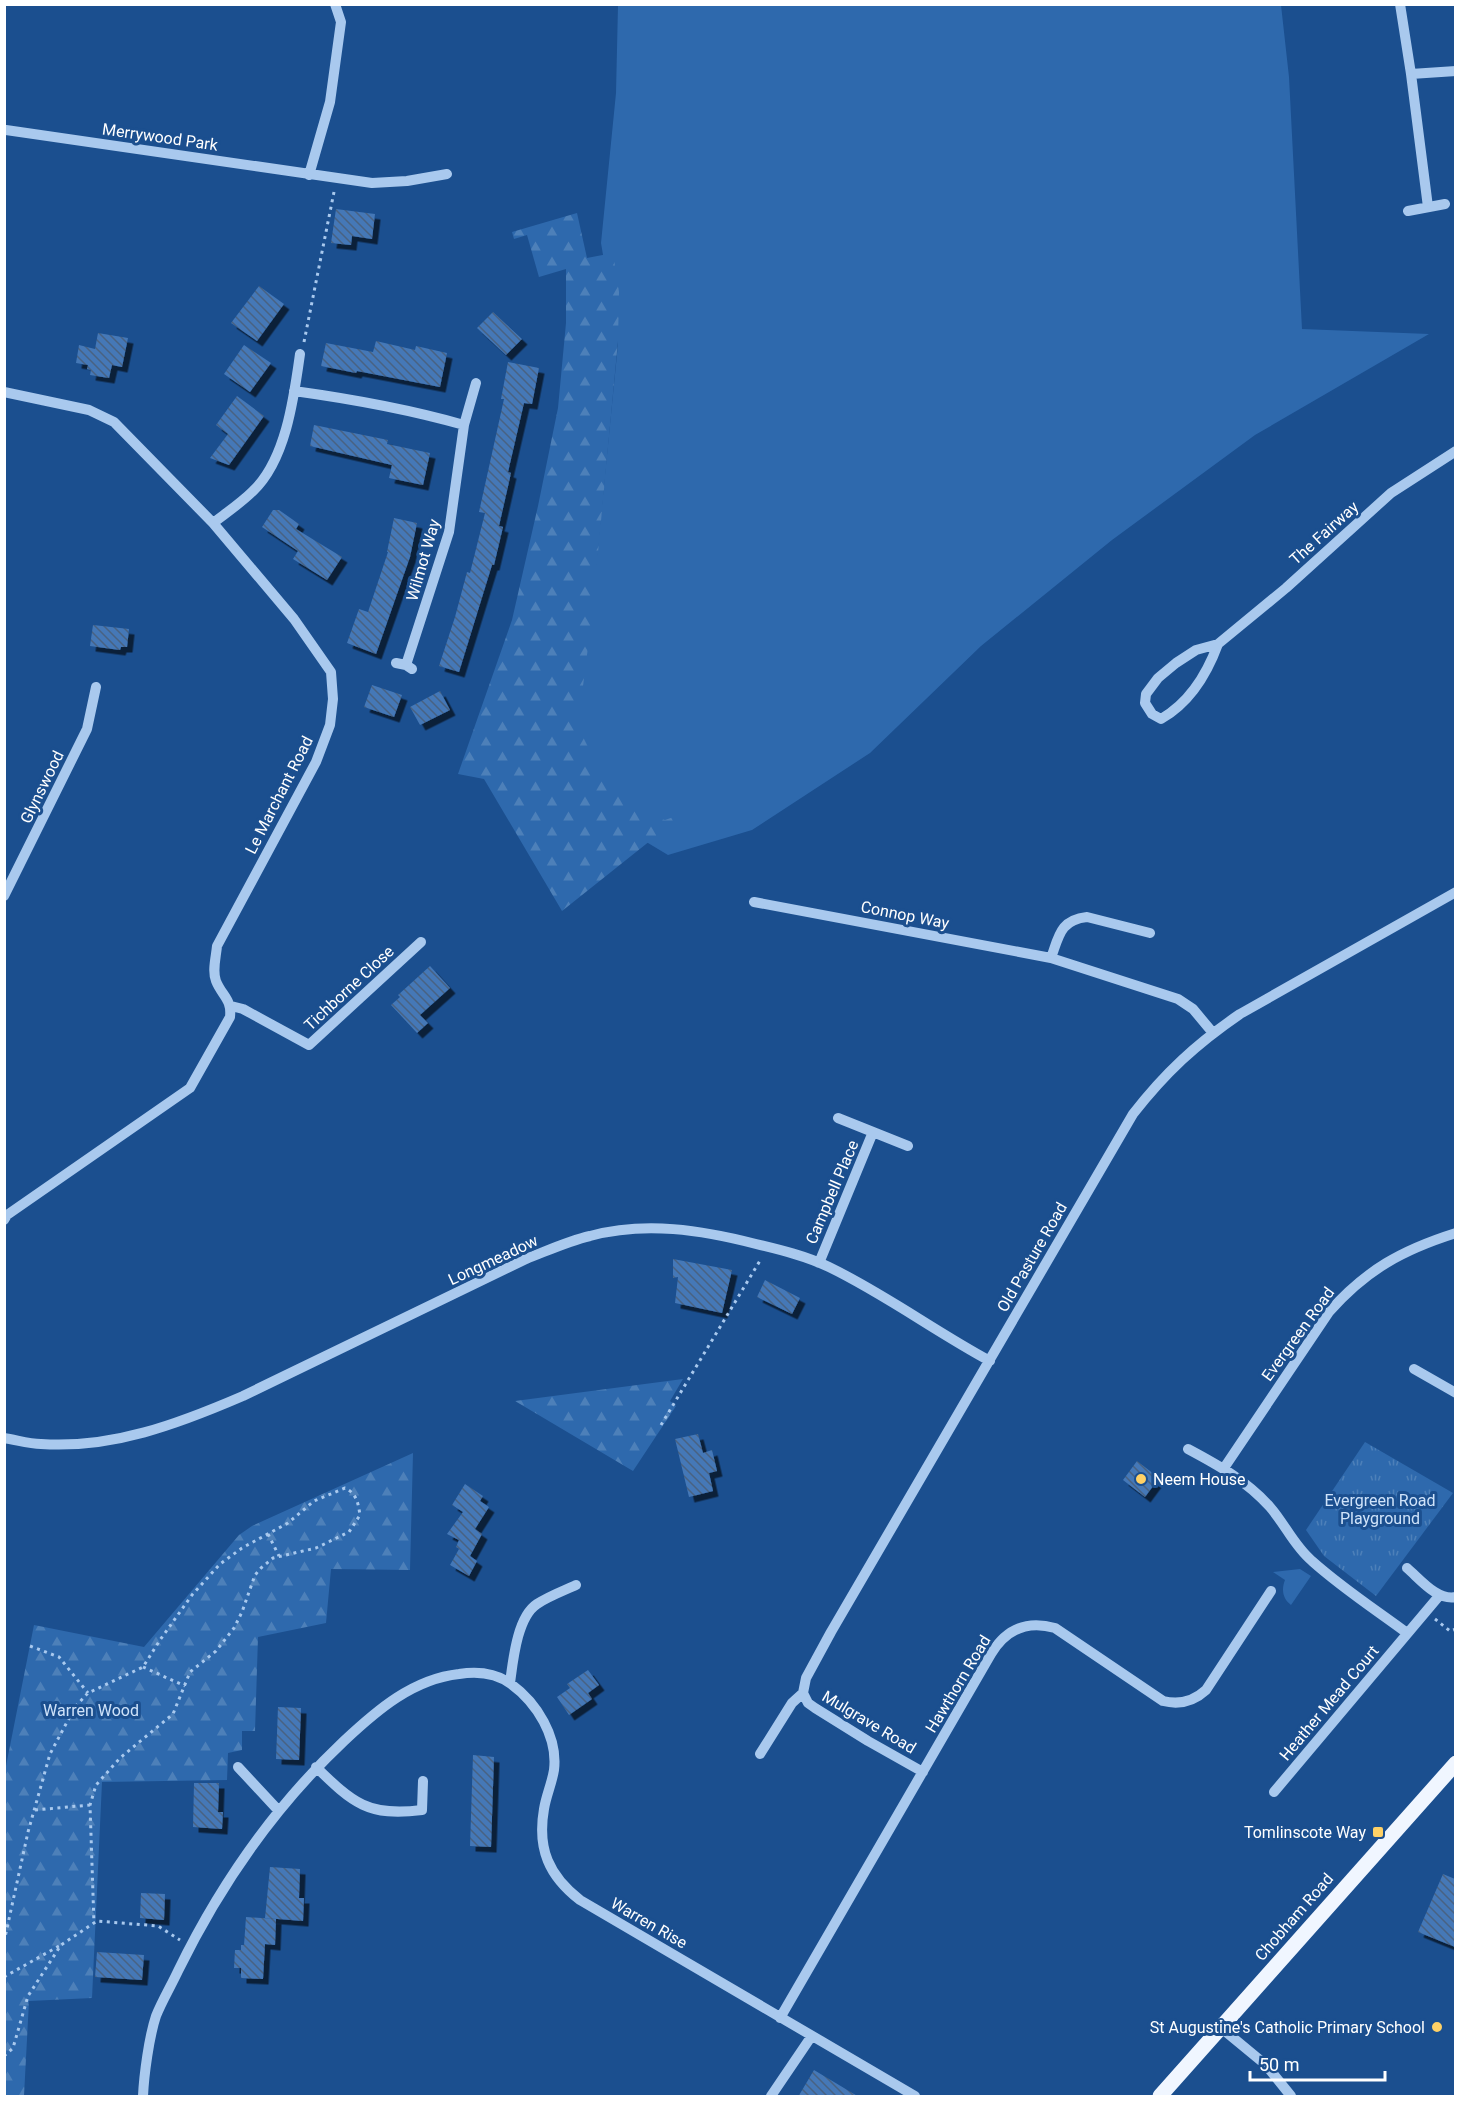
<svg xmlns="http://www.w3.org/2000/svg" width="1460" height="2101" font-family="Roboto,sans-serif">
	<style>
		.green { fill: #2e69ad }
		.forest { fill: url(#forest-firs) }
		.park { fill: url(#park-tufts) }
		.building { fill: url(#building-back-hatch); filter: url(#shadow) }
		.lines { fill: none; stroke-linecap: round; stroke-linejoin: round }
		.path { stroke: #a9c9ee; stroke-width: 3; stroke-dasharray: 3 4.5; stroke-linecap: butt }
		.minor { stroke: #a9c9ee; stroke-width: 10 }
		.major { stroke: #f0f6ff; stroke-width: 15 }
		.poi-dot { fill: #ffd166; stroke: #1b4f8f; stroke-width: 2 }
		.labels { text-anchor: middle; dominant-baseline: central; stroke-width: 6; stroke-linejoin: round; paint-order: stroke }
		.street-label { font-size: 16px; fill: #fff; stroke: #1b4f8f }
		.poi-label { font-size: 16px; fill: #fff; stroke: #1b4f8f; text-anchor: end }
		.park-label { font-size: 16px; fill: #cfe3fa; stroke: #1b4f8f }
	</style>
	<defs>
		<pattern id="forest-firs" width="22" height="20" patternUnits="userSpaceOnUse" patternTransform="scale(1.5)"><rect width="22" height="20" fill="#2e69ad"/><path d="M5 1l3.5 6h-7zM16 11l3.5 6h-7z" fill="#4d80b9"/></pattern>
		<pattern id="park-tufts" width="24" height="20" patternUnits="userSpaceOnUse" patternTransform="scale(1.5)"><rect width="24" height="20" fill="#2e69ad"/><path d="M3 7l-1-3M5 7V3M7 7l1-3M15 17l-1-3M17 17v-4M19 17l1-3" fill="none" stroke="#4d80b9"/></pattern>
		<pattern id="building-back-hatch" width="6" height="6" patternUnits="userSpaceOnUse" patternTransform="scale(1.5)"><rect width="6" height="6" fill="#4478b7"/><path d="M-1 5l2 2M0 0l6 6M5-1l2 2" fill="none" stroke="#486282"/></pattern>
		<filter id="shadow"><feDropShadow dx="5.5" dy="5.5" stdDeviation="0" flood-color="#0009"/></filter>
	</defs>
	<rect width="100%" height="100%" fill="#1b4f8f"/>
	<path class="green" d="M618,5H1281L1289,77L1302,329L1429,334L1255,435L1112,540L981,646L870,753L752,830L668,855L608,819L569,745L594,586L618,344L601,243L616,93Z
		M1300,1569L1311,1576L1291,1605C1283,1599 1281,1590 1285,1580L1273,1572Z"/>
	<path class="forest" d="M577,213L587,258L613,253L619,292L618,341L592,616L579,717L584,739L596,763L612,785L633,804L650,816L665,820L685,813L562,911L484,779L458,774L512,620L538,506L558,408L566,323V269L539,277L527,235L514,239L512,232Z
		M683,1379L670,1401L676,1406L633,1471L515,1401Z
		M413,1453L410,1570L331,1569L326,1623L258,1637L255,1731H242V1750L228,1753L227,1780L102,1782L92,1998L29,2001L24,2096H5V1771L34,1625L144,1647L239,1535L252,1526Z"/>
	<path class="park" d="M1365,1442L1453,1493L1376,1596L1324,1556L1306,1530Z"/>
	<path class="building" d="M336,209L375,214L372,239L352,236L351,245L331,243Z
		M259,286L284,304L257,341L231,323Z
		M493,312L522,339L506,355L477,328Z
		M98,333L128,338L122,367L112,365L109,378L90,375L91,370L87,369L88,365L76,363L79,345L95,349Z
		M376,341L415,350L416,346L447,353L440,387L357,371L356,373L321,366L326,343L373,352Z
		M244,345L271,363L250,392L224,374Z
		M508,362L539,368L532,404L524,403L508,472L511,473L499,526L503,527L494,565H492L459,672L439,666L455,617L467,572L470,573L485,513L479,512L504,399H501Z
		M237,396L264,416L229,465L210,458L228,434L216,425Z
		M314,425L388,440L387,444L430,453L423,485L389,478L392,465L310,446Z
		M273,510H279L299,524L296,529L342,557L327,580L293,559L298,551L262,527Z
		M394,518L417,523L410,557L376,654L347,643L359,609L368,612L388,552H387Z
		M93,625L129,629L127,647H121L120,650L90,646Z
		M372,685L402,695L394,717L364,707Z
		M440,691L450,710L420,725L410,707Z
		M430,966L450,988L420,1015L428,1023L417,1033L391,1005L400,997L398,995Z
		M673,1259L732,1270L722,1313L675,1303L678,1277L673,1278Z
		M765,1280L800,1298L792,1314L757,1297Z
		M698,1434L703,1453L712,1450L717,1471L709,1473L713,1491L689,1497L675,1439Z
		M1137,1461L1159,1478L1145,1497L1123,1480Z
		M465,1484L483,1496L480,1501L489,1507L475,1529L482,1534L470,1556L477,1561L469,1576L450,1565L459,1549L461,1550L456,1547L459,1540L447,1534L463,1512L452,1505Z
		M588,1670L599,1685L588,1693L592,1699L569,1715L557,1697L570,1688L567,1684Z
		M278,1707L301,1708L299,1760L276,1759Z
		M473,1755L494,1757L491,1847L470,1846Z
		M194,1783H219L218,1812H223L222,1829L193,1827Z
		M270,1867L300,1869L299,1898H304L303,1921L265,1918Z
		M1443,1874L1455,1879V1947L1418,1932Z
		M141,1893L165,1894L164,1920L140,1918Z
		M246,1917L276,1919L275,1945L265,1944L263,1979L241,1978V1968H234L235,1950H241V1945H244Z
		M97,1952L144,1955L142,1980L95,1977Z
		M814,2070L859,2097H798Z"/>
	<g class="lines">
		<path class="path" d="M304,342L334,192
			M661,1425L761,1259
			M268,1534L279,1556
			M1435,1619L1450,1631L1456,1629
			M30,1646L59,1657L88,1693
			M143,1667L185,1686
			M35,1810L90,1805
			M4,1942L28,1832L50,1754L75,1707L88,1693L143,1667L160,1640L192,1595L220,1564L242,1548L288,1523L314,1501L345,1488C357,1494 358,1503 360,1515L349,1532L316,1548L273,1558L261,1568L255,1575L242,1612L234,1628L216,1651L190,1672L173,1714L120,1758L96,1785L90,1805L94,1924
			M4,1977L59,1946
			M4,2056L13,2048L28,1996L61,1945L97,1921L158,1926L180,1940"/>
		<path class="minor" d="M1400,4L1411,74L1456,71
			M1411,74L1428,207
			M6,130L372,183L407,181L447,174
			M309,175L330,102L341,22L335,4
			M1408,211L1445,204
			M294,391C352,399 408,409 464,425
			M4,392L89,410L114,422L213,523L294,619L331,672L333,699L330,725L316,762L217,946C216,957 212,971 216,981C222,996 232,999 230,1017L190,1088L7,1215L4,1220
			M213,523C226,513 241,503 253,491C286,460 294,397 300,354
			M1218,644C1207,674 1189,703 1161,719L1152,714L1145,703L1146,694L1158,678L1176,663L1196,650L1218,644L1286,588L1391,493L1456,451
			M396,663L406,665L412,669
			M406,665L449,532L464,425L476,383
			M4,896L87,729L96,687
			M754,902L1051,958L1178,999L1193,1009L1213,1033
			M1051,958C1059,936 1060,920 1087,917L1150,933
			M231,1006L243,1009L309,1045L421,942
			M838,1118L908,1146
			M819,1263L873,1132
			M1414,1369L1456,1393
			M4,1438C17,1440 29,1444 41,1444C112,1449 178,1424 243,1396L526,1259C547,1251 568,1241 590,1236C645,1221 702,1230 756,1244C781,1250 806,1256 829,1267C885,1294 936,1332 990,1361
			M1188,1449C1218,1465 1247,1481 1270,1507C1285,1524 1294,1546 1312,1561C1342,1588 1376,1610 1407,1633
			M1224,1468L1329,1312C1366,1270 1402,1250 1456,1233
			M1407,1568C1420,1579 1437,1601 1456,1597
			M510,1683C513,1661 517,1617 537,1604C549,1596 563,1591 576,1585
			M803,1693L808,1703L815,1708L868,1741L923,1772
			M760,1754L792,1703L803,1693L806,1678L831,1632L1133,1114C1165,1073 1196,1044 1240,1014L1456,892
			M238,1767L278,1810
			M316,1767C353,1803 368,1817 422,1810L423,1781
			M1274,1792L1439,1596
			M780,2018L991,1654C1006,1629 1027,1620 1055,1628L1163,1701C1179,1705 1193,1702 1206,1690L1271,1591
			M1220,2027L1266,2065L1291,2096
			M143,2096C144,2075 149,2037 156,2016C162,2001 171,1986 178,1971C220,1885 274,1807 344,1741C377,1710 413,1679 459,1674C478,1671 496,1673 511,1684C537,1703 558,1737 554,1770C552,1783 546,1796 544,1809C537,1849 549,1876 580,1900L915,2096
			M771,2096L811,2037"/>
		<path class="major" d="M1160,2096L1456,1763"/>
	</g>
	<g class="poi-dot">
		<circle cx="1141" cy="1479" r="6"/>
		<rect x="1372" y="1826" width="12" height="12" rx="3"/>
		<circle cx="1437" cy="2027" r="6"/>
	</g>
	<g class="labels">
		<g class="street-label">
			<text transform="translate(160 137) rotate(8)">Merrywood Park</text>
			<text transform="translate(1324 533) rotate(-42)">The Fairway</text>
			<text transform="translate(423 560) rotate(-74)">Wilmot Way</text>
			<text transform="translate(42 787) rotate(-64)">Glynswood</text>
			<text transform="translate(279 795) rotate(-63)">Le Marchant Road</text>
			<text transform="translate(905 915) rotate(11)">Connop Way</text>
			<text transform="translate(349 988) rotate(-43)">Tichborne Close</text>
			<text transform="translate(832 1192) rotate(-67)">Campbell Place</text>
			<text transform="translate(1032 1257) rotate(-60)">Old Pasture Road</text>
			<text transform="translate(493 1260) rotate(-25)">Longmeadow</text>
			<text transform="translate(1298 1334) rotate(-54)">Evergreen Road</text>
			<text transform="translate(958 1684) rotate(-59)">Hawthorn Road</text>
			<text transform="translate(1329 1703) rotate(-50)">Heather Mead Court</text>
			<text transform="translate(869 1722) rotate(31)">Mulgrave Road</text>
			<text transform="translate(1294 1917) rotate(-49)">Chobham Road</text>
			<text transform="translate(649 1923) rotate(30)">Warren Rise</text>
		</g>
		<g class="poi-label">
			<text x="1153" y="1479" text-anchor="start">Neem House</text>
			<text x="1366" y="1832">Tomlinscote Way</text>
			<text x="1425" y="2027">St Augustine's Catholic Primary School</text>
		</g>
		<g class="park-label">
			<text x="1380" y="1500">Evergreen Road<tspan x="1380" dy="18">Playground</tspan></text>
			<text x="91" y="1710">Warren Wood</text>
		</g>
	</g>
	<rect width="1460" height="2101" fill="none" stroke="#ffffff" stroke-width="12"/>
	<path d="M1250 2071v9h135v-9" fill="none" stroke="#ffffff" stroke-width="3"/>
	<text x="1259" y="2071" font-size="18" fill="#ffffff" stroke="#1b4f8f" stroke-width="4.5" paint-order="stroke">50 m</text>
</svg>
